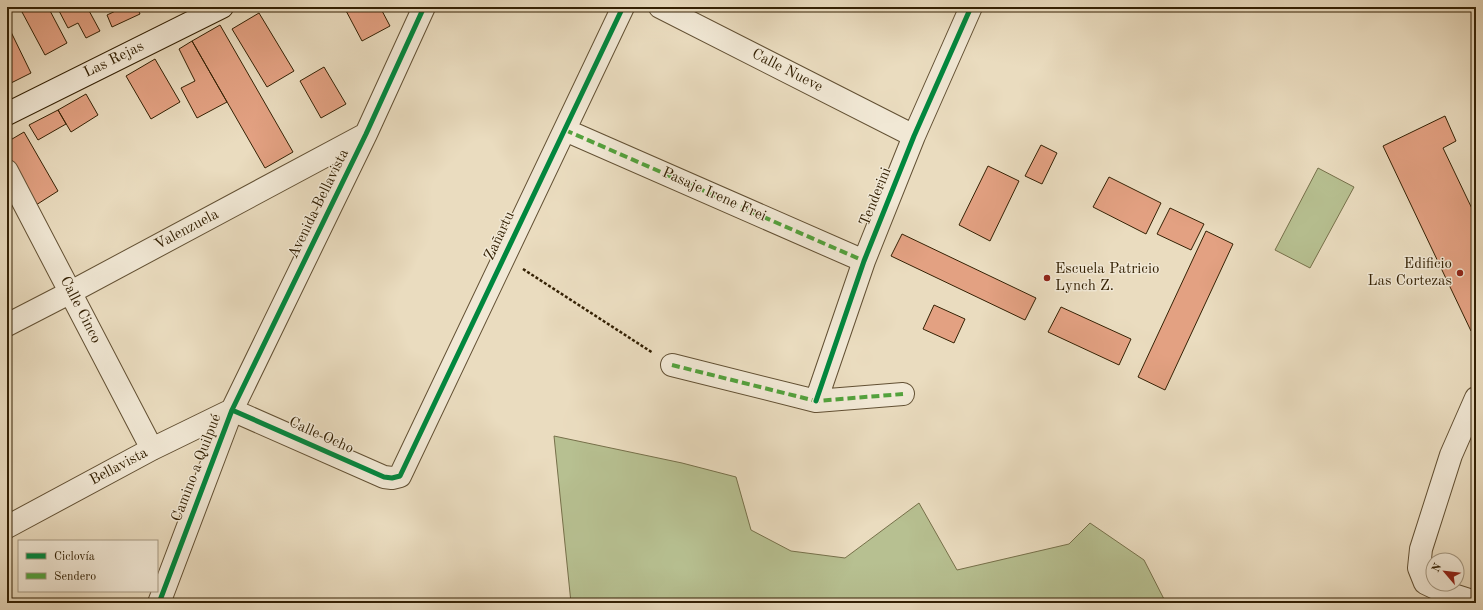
<svg xmlns="http://www.w3.org/2000/svg" width="1483" height="610" font-family="'Old Standard TT',serif">
	<style>
		.green { fill: #b7c091; stroke: #76704a }
		.building { fill: #e3a182; stroke: #342104 }
		.lines { fill: none; stroke-linecap: round; stroke-linejoin: round }
		.street-casing { stroke: #625033; stroke-width: 24 }
		.secondary-casing { stroke: #342104; stroke-width: 24 }
		.path { stroke: #342104; stroke-width: 2.5; stroke-dasharray: 3 2; stroke-linecap: butt }
		.street { stroke: #f1e8d5; stroke-width: 22 }
		.secondary { stroke: #f1e8d5; stroke-width: 22 }
		.quiet { stroke: #53a23d; stroke-width: 4; stroke-dasharray: 8 4; stroke-linecap: butt }
		.cycleway-casing { stroke: #f1e8d5; stroke-width: 8 }
		.cycleway { stroke: #00873e; stroke-width: 5 }
		.poi-dot { fill: #8f2418; stroke: #f1e8d5; stroke-width: 1.5 }
		.labels { text-anchor: middle; dominant-baseline: central; stroke-width: 3; stroke-linejoin: round; paint-order: stroke }
		.street-label { font-size: 15px; fill: #342104; stroke: #f1e8d5 }
		.poi-label { font-size: 15px; fill: #342104; stroke: #f1e8d5; text-anchor: end }
	</style>
	<rect width="100%" height="100%" fill="#eadcbf"/>
	<filter id="stains"><feTurbulence type="fractalNoise" baseFrequency=".005" numOctaves="4"/><feColorMatrix values="0 0 0 0 .2 0 0 0 0 .09 0 0 0 0 .02 0 0 0 .5 -.17"/></filter>
	<radialGradient id="worn" r=".72"><stop offset=".6" stop-color="#630" stop-opacity="0"/><stop offset="1" stop-color="#630" stop-opacity=".3"/></radialGradient>
	<path class="green" d="M1318,168L1354,187L1310,268L1275,250Z
		M554,436L682,463L736,477L751,530L791,551L845,558L919,503L957,570L1069,544L1090,523L1144,560L1166,603H571Z"/>
	<path class="building" d="M31,7H48L67,43L45,55L22,12Z
		M57,7H87L100,31L86,38L78,23L68,28Z
		M124,7H137L140,14L112,27L107,15Z
		M344,7H380L390,26L362,41Z
		M259,13L294,71L267,87L232,29Z
		M220,25L293,152L265,168L192,41Z
		M11,32L31,73L7,85V34Z
		M192,41L227,102L197,118L181,88L195,81L179,49Z
		M155,59L180,102L151,119L126,76Z
		M324,67L346,104L321,118L300,81Z
		M86,94L98,115L71,132L58,110Z
		M58,110L66,124L38,140L29,125Z
		M1445,116L1456,141L1443,148L1476,217V329L1471,331L1383,146Z
		M24,132L58,191L36,205L7,156V142Z
		M1041,145L1057,153L1042,184L1025,176Z
		M988,166L1019,181L990,241L959,225Z
		M1109,177L1161,203L1146,234L1093,207Z
		M1170,208L1204,224L1191,250L1157,234Z
		M1206,231L1233,244L1165,390L1138,377Z
		M902,234L1036,298L1025,320L891,256Z
		M934,305L965,319L954,343L923,329Z
		M1061,307L1131,339L1119,365L1048,332Z"/>
	<g class="lines">
		<g class="street-casing">
			<path id="street" d="M660,7L914,136
				M565,130L864,261
				M7,171L152,449
				M7,325L71,292L366,134
				M672,365L816,401L903,394
				M816,401L864,261L914,136L971,7
				M232,410L384,477L392,478L400,476L623,7
				M7,527L152,449L232,410
				M1475,602L1444,592L1425,583L1419,568L1421,549L1451,455L1476,398
				M159,603L232,410L366,134L424,7"/>
		</g>
		<g class="secondary-casing">
			<path id="secondary" d="M7,114L222,7"/>
		</g>
		<path class="path" d="M523,269L653,353"/>
		<use href="#street" class="street"/>
		<use href="#secondary" class="secondary"/>
		<path class="quiet" d="M565,130L864,261
			M672,365L816,401L903,394"/>
		<g class="cycleway-casing">
			<path id="cycleway" d="M816,401L864,261L914,136L971,7
				M232,410L384,477L392,478L400,476L623,7
				M159,603L232,410L366,134L424,7"/>
		</g>
		<use href="#cycleway" class="cycleway"/>
	</g>
	<g class="poi-dot">
		<circle cx="1460" cy="273" r="4"/>
		<circle cx="1047" cy="278" r="4"/>
	</g>
	<g class="labels">
		<g class="street-label">
			<text transform="translate(114 60) rotate(-26)">Las Rejas</text>
			<text transform="translate(787 71) rotate(27)">Calle Nueve</text>
			<text transform="translate(714 195) rotate(24)">Pasaje Irene Frei</text>
			<text transform="translate(876 197) rotate(-68)">Tenderini</text>
			<text transform="translate(319 204) rotate(-64)">Avenida Bellavista</text>
			<text transform="translate(187 230) rotate(-28)">Valenzuela</text>
			<text transform="translate(500 236) rotate(-65)">Zañartu</text>
			<text transform="translate(80 310) rotate(63)">Calle Cinco</text>
			<text transform="translate(321 436) rotate(24)">Calle Ocho</text>
			<text transform="translate(119 467) rotate(-28)">Bellavista</text>
			<text transform="translate(197 468) rotate(-69)">Camino a Quilpué</text>
		</g>
		<g class="poi-label">
			<text x="1452" y="264">Edificio<tspan x="1452" dy="17">Las Cortezas</tspan></text>
			<text x="1055" y="269" text-anchor="start">Escuela Patricio<tspan x="1055" dy="17">Lynch Z.</tspan></text>
		</g>
	</g>
	<rect width="1483" height="610" fill="none" stroke="#eadcbf" stroke-width="24"/>
	<rect x="8" y="8" width="1467" height="594" fill="none" stroke="#342104" stroke-width="2"/>
	<rect x="12" y="12" width="1459" height="586" fill="none" stroke="#342104"/>
	<rect x="18" y="540" width="140" height="52" fill="#f1e8d5" stroke="#a59881"/>
	<rect x="26" y="553" width="20" height="6" fill="#00873e" stroke="#a59881"/>
	<text x="54" y="560" font-size="12" fill="#342104">Ciclovía</text>
	<rect x="26" y="573" width="20" height="6" fill="#53a23d" stroke="#a59881"/>
	<text x="54" y="580" font-size="12" fill="#342104">Sendero</text>
	<g transform="translate(1445 572) rotate(298)"><circle r="19" fill="#f1e8d5" stroke="#a59881"/>
	<path d="M0-3L7 15L0 10L-7 15Z" fill="#8f2418"/>
	<text y="-6" font-size="11" font-weight="bold" text-anchor="middle" fill="#342104">N</text>
	</g>
	<rect width="100%" height="100%" filter="url(#stains)"/>
	<rect width="100%" height="100%" fill="url(#worn)"/>
</svg>
